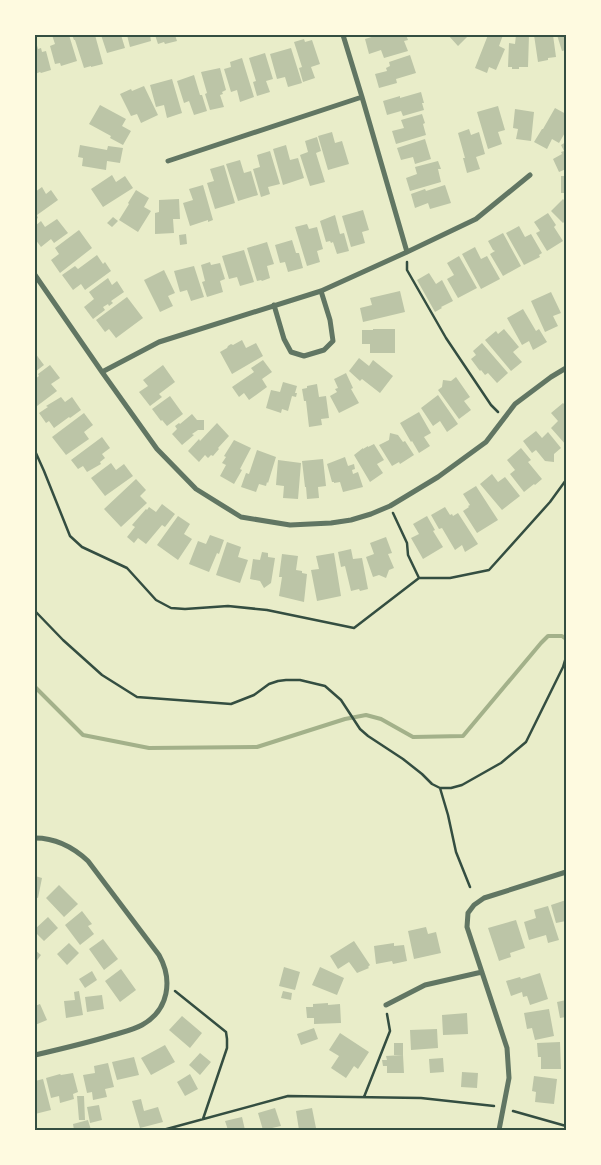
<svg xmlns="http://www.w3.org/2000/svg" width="601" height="1165" font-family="'Exo 2',sans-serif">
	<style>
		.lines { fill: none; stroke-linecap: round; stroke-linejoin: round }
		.stream { stroke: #a3b18a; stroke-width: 4 }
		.building { fill: #bcc5a7 }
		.path { stroke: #344e41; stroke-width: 2.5 }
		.minor { stroke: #617663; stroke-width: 5 }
		.neatline { fill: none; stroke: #344e41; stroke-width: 2 }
	</style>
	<rect width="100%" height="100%" fill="#e9edc9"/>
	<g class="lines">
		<path class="stream" d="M35,687L83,735L149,748L257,747L345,719L366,715L381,719L413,737L463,736L541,643L548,636H562L566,639"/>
	</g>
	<path class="building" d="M52,35H69L77,61L61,66L60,63L55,64L50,46L55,44Z
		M72,35H87V36L95,35L103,64L91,67V66L84,68L75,40H74Z
		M101,35H121L125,48L107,53Z
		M127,35H150L151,41L130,47Z
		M155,35H175L177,41L165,44L164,42L158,44Z
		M378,35L379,36L383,35H406L408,40L404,41L408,51L384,58L381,50L369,54L365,39Z
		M448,35H469L458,46Z
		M488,35H503L499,46L505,49L496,70L489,67L487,73L475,68Z
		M516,35H529L528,67H519V69H512V67H508L509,43L515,44Z
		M534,35H553L556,57L548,58V60L538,62Z
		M557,35H566V50L562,51Z
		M304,39L305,42L312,40L320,64L311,67L315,78L303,82L299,68L302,67L294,42Z
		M36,42L38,49L41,48L42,52L46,51L51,70L41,73L40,72L35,74Z
		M291,48L302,83L288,87L285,77L277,79L270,54Z
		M265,53L273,79L266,81L270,92L257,96L253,82L256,81L249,58Z
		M410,55L416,73L396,79L397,83L379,88L375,74L387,71L386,68L390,66L389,62Z
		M242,58L254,97L240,102L237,90L231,92L224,69L231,67L230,62Z
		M220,68L226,90L222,92L223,94L220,95L224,107L210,110L205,94L207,93L201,72Z
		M194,75L200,95H202L207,111L194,115L189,101L184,103L177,81Z
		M172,79L182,113L167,118L164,105L156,107L150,85Z
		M144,86L158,115L141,123L137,114L131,116L120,94L131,89L132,91Z
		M421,92L424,103H422L424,110L403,116L401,111L387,115L383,101L400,96V98Z
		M100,105L126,119L122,126L131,131L123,145L110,138L111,136L89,124Z
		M498,106L505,130L498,132L502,144L488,149L477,112Z
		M555,108L566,114V131L559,143L552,139L547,149L534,142L542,129H543Z
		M515,109L534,112L531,141L516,139L518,129L513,128Z
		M422,114L425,123L423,124L426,135L396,144L392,131L404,128L401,120Z
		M469,129L471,135L479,132L485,154L476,157L480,169L467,173L463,158H465L458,133Z
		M332,132L335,143L342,141L349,164L328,170L318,136Z
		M317,137L321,151L316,153L325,182L310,186L300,155L308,152L305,141Z
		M425,139L431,159L415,164L413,157L401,160L397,148Z
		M566,142V169L559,172L553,159L562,154L561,152L564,151L561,145Z
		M80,145L107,150L108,146L123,148L120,163L107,161L106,170L82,166L83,158L78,157Z
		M286,145L290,160L298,158L304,178L283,185L273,149Z
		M270,151L280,184L268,187L270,194L261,197L253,169L260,167L257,155Z
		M240,160L244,173L251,171L258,195L238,201L226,164Z
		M438,161L441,169H438L441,182L410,191L406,178L417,174L415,167Z
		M224,165L235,203L215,209L207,183L214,181L210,169Z
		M112,175L116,182L125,176L133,188L103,207L91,189Z
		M561,176H566V193H561Z
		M203,185L213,220L208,222V220L190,226L183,203L193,200L189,189Z
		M445,185L451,203L430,209L428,203L415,208L411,194L425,189L426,191Z
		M42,187L46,194L51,190L58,200L37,215L38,218L35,220V192Z
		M136,190L149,198L144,207L151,211L138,232L119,220L129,204L128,203Z
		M179,199L180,219H173L174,233L155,234V213L159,212V200Z
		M563,199L566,202V223L565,221L563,223L551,211Z
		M363,210L369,230L362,232L365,243L351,247L342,216Z
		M548,213L556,225L554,227L563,241L547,251L536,233L540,231L534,222Z
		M335,215L340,234L344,233L349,251L337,254L333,242L331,243L330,241L326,242L320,221Z
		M113,217L118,221L112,227L107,223Z
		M57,219L68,233L54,243L51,239L41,247L35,239V226L41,221L45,227Z
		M307,224L309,229L317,227L323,249L317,251L320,262L307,266L295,227Z
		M519,226L525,237L531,234L542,253L539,255L540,257L524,265L506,233Z
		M79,230L92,248L60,273L51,260L59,254L55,248Z
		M503,233L521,266L503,276L490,254L495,251L493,250L488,241Z
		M186,234L187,244L180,245L179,235Z
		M292,240L296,253H299L303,268L288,272L285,262L280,263L275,245Z
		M267,242L274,264L267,266L270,278L262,281L261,280L257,281L247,248Z
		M475,247L481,259L487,256L500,279L481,289L462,254Z
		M244,250L254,282L240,286L237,277L229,279L222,256Z
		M97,255L103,264L105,262L111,271L85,290L81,284L73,290L62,275L75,266L78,269Z
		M459,256L477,288L458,298L447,279L454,275L447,263Z
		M210,262L211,265L220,263L225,279L220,281L223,292L207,297L202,282L205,281L201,265Z
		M194,266L204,297L191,301L187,290L180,292L174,271Z
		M164,270L175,293L168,296L173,306L160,312L144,280Z
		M429,273L436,284L442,280L453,301L441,307L442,308L435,312L417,280Z
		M108,278L112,285L117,281L124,292L111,301L113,303L109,306L108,304L103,307L105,310L93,319L84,307L94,299L89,292Z
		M400,291L405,312L363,322L360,308L372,305L370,298Z
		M551,292L561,313L553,316L558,326L545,332L531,301Z
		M127,297L143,318L116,338L109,329L105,332L96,320Z
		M523,309L536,331L539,329L547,342L533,350L529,341L522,345L507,318Z
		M373,329H395V353H370V344H362V330H373Z
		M504,329L519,347L513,352L522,362L511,371L485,340L496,331L498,334Z
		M242,340L246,348L256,343L263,356L232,374L220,352L227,348L228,346L231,344L233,345Z
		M482,343L508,373L497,383L488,373L485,375L481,370L480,371L471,359L476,355L473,351Z
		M35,353L44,365L35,372Z
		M359,358L369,366L373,360L393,376L380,393L362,379L360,381L349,371Z
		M263,360L272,372L262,379L267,387L249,400L244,393L239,397L232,387L254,372L251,368Z
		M50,365L60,378L51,384L57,391L37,406L35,403V379L39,376L38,374Z
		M163,365L175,382L159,394L162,397L150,406L139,392L148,386L143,380Z
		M346,373L353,388L351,389L359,403L339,413L330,396L337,392L335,389L338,388L334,379Z
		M456,377L470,397L464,401L471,410L459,419L438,390L442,387L443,380L451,381Z
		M283,382L297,386L295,393H297L296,397L292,396L288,411L282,409L281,413L266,408L271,390L280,392Z
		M317,384L319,397L326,396L329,418L321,419L322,425L309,427L306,401H304L302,389L307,388V386Z
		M438,395L458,424L447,432L440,421L433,426L421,408Z
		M170,396L183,414L167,426L162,420L161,421L152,409Z
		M61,397L65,402L72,397L81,410L70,418L69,417L54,428L49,421L46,423L39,413L48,407L46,406Z
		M563,403L566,406V445L551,428L558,421L551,413Z
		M419,412L431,433L424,437L430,446L419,453L412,441L411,442L400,423Z
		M84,413L93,425L84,432L89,439L66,455L52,437Z
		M192,414L197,420H204V430H198L192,434L194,435L182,445L172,434L177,429L175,426L179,423L180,424Z
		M217,423L229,436L218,448L219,449L213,456L211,455L208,458L205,455L199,462L188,451L199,439L200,441Z
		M536,431L542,438L548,432L561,448L554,454V462L545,461L536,450L532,453L523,441Z
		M390,433L398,435L403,442L405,441L414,455L400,464L399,462L392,466L379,445L389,440Z
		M102,437L110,448L102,454L105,458L100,462L101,464L87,472L83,466L78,469L71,460Z
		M234,440L251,448L240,469L242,470L234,484L220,476L226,465L222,463L226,457L224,456Z
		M374,444L384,460L377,464L383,473L370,482L354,455L363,448V449L368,446V447Z
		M521,448L531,460L528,462L542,479L535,485L534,484L524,492L510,474L515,470L507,460Z
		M257,450L276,457L268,483L267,482L266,486L259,484L256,492L241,487L246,473L249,474Z
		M345,457L348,466L354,464L355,469L352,470L353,474L358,472L363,487L343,492L340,482L334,483V482H332L327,464Z
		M323,459L326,486L318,487L319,498L307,499L306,487H305L302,461Z
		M278,460L301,463L298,499L283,498L284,486L276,485Z
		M111,463L116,470L124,464L133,476L105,496L91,478Z
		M492,474L498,482L505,477L520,496L502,510L480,484Z
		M136,479L146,490L140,496L147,503L121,527L104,509Z
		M476,486L498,520L477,533L463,511L469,507L468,506L470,505L463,494Z
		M162,504L175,514L165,527L162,525L146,544L138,538L134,543L127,537L135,527L132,525L146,509L147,510L149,507L156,512Z
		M445,507L450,515L452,514L453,516L458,513L478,544L465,552L462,545L455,550L442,528L439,529L431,515Z
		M178,516L190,524L184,534L192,539L178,560L157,545Z
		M427,516L435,530L433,531L443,547L423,559L411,538L419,534L413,524Z
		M210,535L224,540L219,554L217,553L209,572L189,564L198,541L206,544Z
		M386,537L392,553L388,554L394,568L389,570L386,578L379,575L373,577L366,557L374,554L370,543Z
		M227,542L241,547L238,557L248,560L240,583L216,575Z
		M351,549L353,559L362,558L368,589L360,591L359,589L351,591L345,566L341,567L338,552Z
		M262,552L268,553V557L275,558L271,583L264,588L260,581L250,579L253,559L260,560Z
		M334,553L341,596L317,601L311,570L319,569L316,556Z
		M282,554L298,556L296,570L302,571V573L307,574L304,602L279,596L282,577H279Z
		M35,876L42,878L38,898L35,897Z
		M59,885L78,904L64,917L46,898Z
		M566,900V921L556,923L551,905Z
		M548,906L559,940L548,943L546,935L529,940L524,922L536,918L534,910Z
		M82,911L92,924L88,926L94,934L80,945L65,925Z
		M48,917L58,928L44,941L35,932V929Z
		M516,920L525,948L510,953L511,957L499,961L488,928Z
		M426,927L428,934L436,932L441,953L414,959L408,931Z
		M103,939L118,959L104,970L89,949Z
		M354,941L370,965L368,967L369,968L357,973L349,962L338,969L330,956Z
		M69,943L79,953L67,965L57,954Z
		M394,943V946L404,945L407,961L393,964L392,961L376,964L374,946Z
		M35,950L41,955L35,963Z
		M284,967L300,972L295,990L279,986Z
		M320,967L344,978L337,995L312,985Z
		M121,969L136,990L120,1002L105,981Z
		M92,971L97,980L85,988L79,979Z
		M540,973L548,999L530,1005L527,996L523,997L522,992L511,996L506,981L520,977L521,979Z
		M79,991L83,1015L66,1018L64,1001L75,1000L74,992Z
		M283,991L292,993L291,1000L281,998Z
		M102,995L104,1009L87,1012L85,997Z
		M566,1000V1017L560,1018L557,1002Z
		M328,1003V1005L340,1004L341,1023L314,1024V1018H307L306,1007H313V1004Z
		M40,1004L47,1020L35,1025V1006Z
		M549,1009L554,1036L535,1040L532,1028L527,1029L524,1013Z
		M467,1013L468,1034L443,1035L442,1015Z
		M182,1016L202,1033L190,1048L169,1030Z
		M314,1028L318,1039L301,1045L297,1034Z
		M437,1029L438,1048L411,1050L410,1030Z
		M340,1033L369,1052L358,1069L354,1066L346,1078L331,1068L339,1056L329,1050Z
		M560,1042L561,1069H541V1057H538L537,1043Z
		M394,1043H403V1055H394Z
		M165,1045L175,1062L151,1075L141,1058Z
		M200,1053L211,1062L200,1075L189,1065Z
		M403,1055L404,1073H387V1066H383L382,1060H387L386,1056Z
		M134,1057L139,1075L117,1080L112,1062Z
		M443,1058L444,1072L430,1073L429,1059Z
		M108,1063L114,1087L105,1089L107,1097L93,1100L92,1092L87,1093L83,1075L95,1073L94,1066Z
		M462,1072L478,1073L477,1088L461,1087Z
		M73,1073L78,1092L73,1094L74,1099L60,1103L59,1096L51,1098L46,1078L60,1074L61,1075Z
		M190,1074L198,1089L185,1096L177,1082Z
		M534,1076L557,1079L554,1104L535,1102L536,1092L532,1091Z
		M43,1079L51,1110L35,1114V1081Z
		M77,1096H84L85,1120H79Z
		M141,1099L144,1111L158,1107L163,1122L140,1128L132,1101Z
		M99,1105L102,1120L90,1123L87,1107Z
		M275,1108L281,1126L263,1130L258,1113Z
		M312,1108L316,1128L299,1130L296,1111Z
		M242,1117L245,1130H228L225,1121Z
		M88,1120L91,1130H74L73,1124Z
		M336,1128H363L364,1130H336Z"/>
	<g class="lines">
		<path class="path" d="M407,262V270L446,338L491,405L498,412
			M35,451L44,471L70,536L82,547L127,568L156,600L171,608L185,609L228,606L267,610L354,628L419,578H450L489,570L550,502L566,480
			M393,513L407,543L408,555L419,578
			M35,611L63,640L102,675L137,697L231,704L254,695L269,684L278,681L286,680H300L325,686L341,700L360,729L368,736L403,759L422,774L432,784L440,788H451L462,785L501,763L526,742L563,667L566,657
			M440,788L448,815L456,852L470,887
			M175,991L226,1032L227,1039V1048L203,1119
			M364,1097L390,1031L387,1014
			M513,1111L566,1126
			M163,1130L288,1096L421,1098L494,1106"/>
		<path class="minor" d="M343,35L362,97L407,252
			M168,161L362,97
			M35,275L102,372L157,449L196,489L241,517L290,525L331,523L351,520L371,514L390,506L438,477L486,442L515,404L551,377L566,368
			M274,305L284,339L291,352L304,356L324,350L333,341L330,320L321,291
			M102,372L159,342L321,291L407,252L476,219L530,175
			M35,838C56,838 73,847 88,861L159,955C173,980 169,1010 142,1025C133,1030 123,1032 113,1035C87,1043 61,1049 35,1055
			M386,1005L425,985L482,972
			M499,1130L509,1078L507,1048L467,927L468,913L474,905L484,898L566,872"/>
	</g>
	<rect width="601" height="1165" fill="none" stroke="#fefae0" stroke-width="72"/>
	<rect x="36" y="36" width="529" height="1093" class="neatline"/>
</svg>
